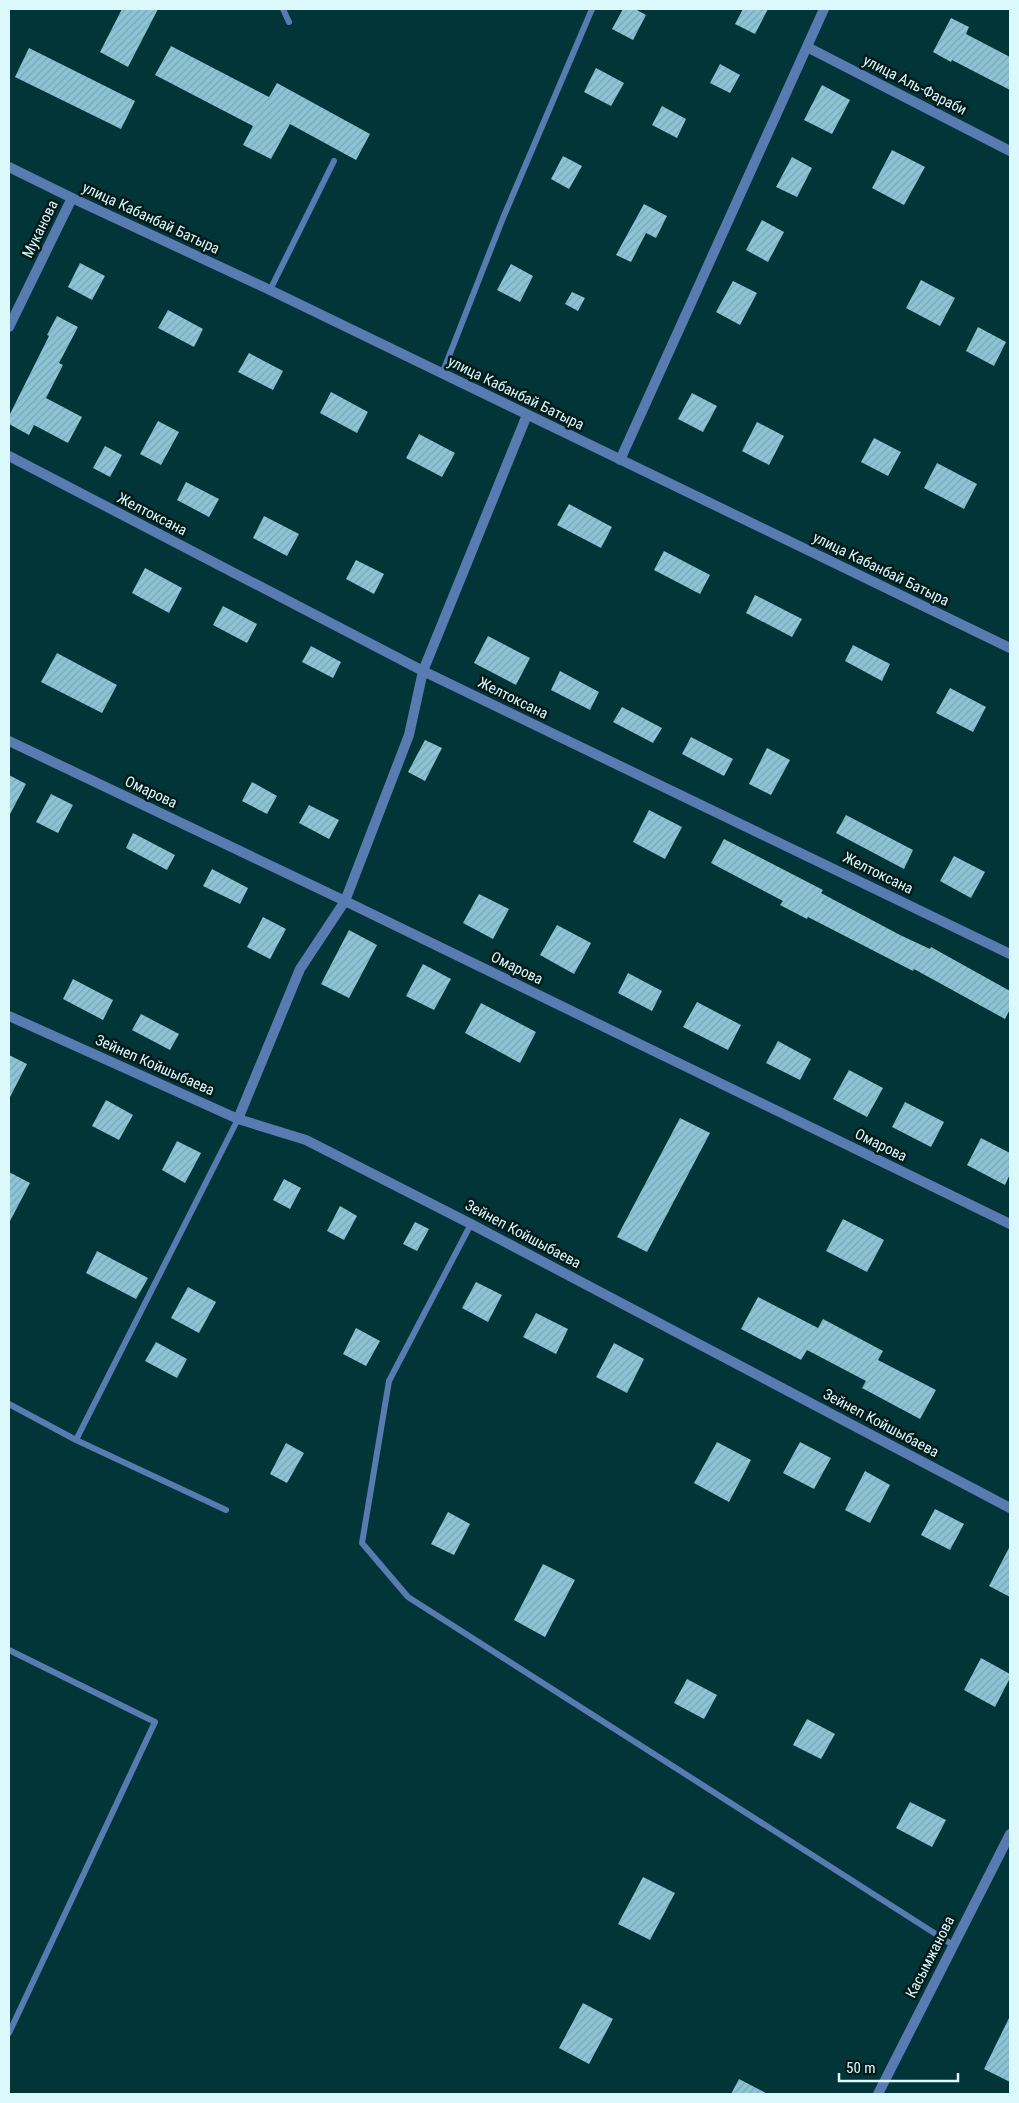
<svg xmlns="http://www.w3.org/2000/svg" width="1019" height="2103" font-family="'Roboto Condensed',sans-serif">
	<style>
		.building { fill: url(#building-hatch) }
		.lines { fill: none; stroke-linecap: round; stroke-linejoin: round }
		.service { stroke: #587bb1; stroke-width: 6 }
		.minor { stroke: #587bb1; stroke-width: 10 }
		.tertiary { stroke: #587bb1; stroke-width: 10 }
		.labels { text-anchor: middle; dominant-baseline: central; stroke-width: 5; stroke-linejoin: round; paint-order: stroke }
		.street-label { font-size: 15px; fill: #dbf9fa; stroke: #021a1b }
	</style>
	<defs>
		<pattern id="building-hatch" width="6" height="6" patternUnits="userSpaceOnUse" patternTransform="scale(1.25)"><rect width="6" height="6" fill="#8dc4d5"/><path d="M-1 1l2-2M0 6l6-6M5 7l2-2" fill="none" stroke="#7aa6b2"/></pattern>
	</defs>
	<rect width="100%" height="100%" fill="#023537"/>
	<path class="building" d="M122,9H158L128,67L100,52Z
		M623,9H635L646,15L633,40L612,29Z
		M743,9H768L755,34L735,24Z
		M951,18L969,27L966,34L1010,57V90L952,60L951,62L933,52Z
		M171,46L269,97L277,83L370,134L356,160L290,124L271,159L243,145L253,126L155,75Z
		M29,48L135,101L121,129L15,77Z
		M720,64L740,75L730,93L710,83Z
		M596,68L624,83L611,106L584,92Z
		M822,85L850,100L832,134L804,120Z
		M662,106L686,119L677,138L652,125Z
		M892,150L925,167L904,205L872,188Z
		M563,156L582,166L569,189L551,179Z
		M792,157L812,168L797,197L776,187Z
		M644,204L667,216L656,238L646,233L631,262L616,255Z
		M762,220L784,232L768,262L746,250Z
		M80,263L105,276L92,300L68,287Z
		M511,264L533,276L520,302L497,290Z
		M921,280L955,298L940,326L906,308Z
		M733,281L757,293L740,325L716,312Z
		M572,292L585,298L578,311L565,304Z
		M168,310L203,329L194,347L158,328Z
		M57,316L78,327L59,363L63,365L46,398L82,417L68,443L34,425L29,435L9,424V416L49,336L47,335Z
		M978,327L1006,342L994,366L966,351Z
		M249,353L283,371L273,390L238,372Z
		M331,392L368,412L357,433L320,413Z
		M692,393L717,406L703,432L678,419Z
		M158,421L179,432L161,465L140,454Z
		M757,422L784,436L769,465L742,451Z
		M419,434L455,453L442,477L406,458Z
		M874,438L901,452L888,476L861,462Z
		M105,446L122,455L110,477L93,468Z
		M937,463L977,484L964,509L924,488Z
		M186,482L219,499L209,517L177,500Z
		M569,504L612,527L601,548L557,525Z
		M264,516L299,534L287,556L253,538Z
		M664,551L710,575L700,594L654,570Z
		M356,560L384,574L374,594L346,579Z
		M145,568L182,588L169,613L132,593Z
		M755,595L802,619L792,637L746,613Z
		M223,606L257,624L247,643L213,625Z
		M488,636L530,658L516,685L474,663Z
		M853,645L890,664L882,681L845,661Z
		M311,646L341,662L333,678L302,662Z
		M57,653L117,685L102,713L41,682Z
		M560,671L599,692L590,710L551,690Z
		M950,688L986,707L973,732L936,713Z
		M622,707L662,728L653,743L613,722Z
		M691,737L733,759L724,776L682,754Z
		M425,740L442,748L425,781L408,772Z
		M767,748L790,760L771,795L749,784Z
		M9,775L26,784L9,816Z
		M252,782L277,796L267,814L242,801Z
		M51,794L73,805L58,833L36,822Z
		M309,805L339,820L329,839L299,823Z
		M649,810L682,827L665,859L633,842Z
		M846,815L913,850L904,869L836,833Z
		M133,833L175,855L167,870L126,848Z
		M724,839L823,890L821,893L900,935L930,949L931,947L1010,991V1009L1005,1019L914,969L913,971L808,917L807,919L780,905L783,901L711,863Z
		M954,856L985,872L971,898L940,881Z
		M212,869L248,888L240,904L203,886Z
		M479,894L509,909L493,939L463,923Z
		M263,917L286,929L270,959L247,947Z
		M557,925L591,943L574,974L540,955Z
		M349,930L377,945L349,998L321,984Z
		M423,964L451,979L434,1010L406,996Z
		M628,973L662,991L652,1011L618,993Z
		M73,979L113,1000L103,1020L63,999Z
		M697,1002L741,1025L728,1050L683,1027Z
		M481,1003L536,1032L520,1063L465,1033Z
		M141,1014L179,1034L170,1050L132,1030Z
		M778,1041L811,1059L800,1080L766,1063Z
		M9,1055L27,1064L9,1099Z
		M849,1070L883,1088L867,1117L833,1099Z
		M106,1100L133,1115L119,1140L92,1126Z
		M905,1102L944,1122L931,1147L892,1127Z
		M680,1118L710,1133L647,1252L617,1237Z
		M981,1138L1010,1153V1174L1005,1185L967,1165Z
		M177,1141L201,1153L185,1183L162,1170Z
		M9,1172L30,1183L9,1223Z
		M284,1179L301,1188L290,1209L273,1200Z
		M340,1206L357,1216L344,1240L327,1231Z
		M843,1219L884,1240L867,1272L826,1251Z
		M415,1222L429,1229L417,1251L403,1244Z
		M97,1251L148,1278L136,1299L86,1273Z
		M476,1282L502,1295L488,1322L462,1308Z
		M188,1287L216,1302L199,1333L171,1318Z
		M758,1297L818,1328L823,1319L883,1351L878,1360L936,1390L920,1419L862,1388L866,1381L807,1350L801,1360L741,1329Z
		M536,1313L568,1329L556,1354L523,1337Z
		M356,1328L380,1341L366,1366L343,1354Z
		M156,1342L187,1359L177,1378L145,1361Z
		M614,1343L644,1359L627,1393L596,1377Z
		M717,1442L751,1460L729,1502L694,1483Z
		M800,1442L831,1458L814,1489L783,1473Z
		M286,1443L304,1453L287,1483L270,1474Z
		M865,1471L890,1485L870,1523L845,1510Z
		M935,1509L964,1524L950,1550L921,1535Z
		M448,1512L470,1524L454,1555L431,1544Z
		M1010,1546V1597L989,1586Z
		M543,1564L575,1580L545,1637L514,1620Z
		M981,1658L1010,1674V1678L995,1707L964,1690Z
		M687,1679L717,1695L704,1719L674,1703Z
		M807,1719L835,1734L821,1759L793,1745Z
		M910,1802L946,1820L932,1847L896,1828Z
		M643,1877L675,1893L650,1940L618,1924Z
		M583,2003L613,2019L589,2064L559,2048Z
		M1010,2016V2082L984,2069Z
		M739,2079L768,2094H731Z"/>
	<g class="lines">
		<path class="service" d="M283,9L289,22
			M270,290L334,161
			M442,374L503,218L592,9
			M471,1224L389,1381L362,1543L408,1597L953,1945
			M9,1404L76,1440L226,1510
			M76,1440L238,1119
			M9,1650L155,1722L9,2033"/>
		<path class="minor" d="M807,47L1010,151
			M9,327L72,198
			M9,456L423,671L1010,954
			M620,460L824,9
			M9,741L345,901L1010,1224
			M9,1016L238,1119L306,1140L471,1224L1010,1508
			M238,1119L300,969L345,901L409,735L423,671L527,415"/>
		<path class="tertiary" d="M9,167L72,198L270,290L1010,648
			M878,2094L1010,1834"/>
	</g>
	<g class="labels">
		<g class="street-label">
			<text transform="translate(915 85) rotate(27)">улица Аль-Фараби</text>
			<text transform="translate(151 218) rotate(25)">улица Кабанбай Батыра</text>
			<text transform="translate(40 229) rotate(-64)">Муканова</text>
			<text transform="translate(516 393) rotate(26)">улица Кабанбай Батыра</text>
			<text transform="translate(152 514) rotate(27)">Желтоксана</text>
			<text transform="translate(881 569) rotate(26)">улица Кабанбай Батыра</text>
			<text transform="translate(513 698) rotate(26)">Желтоксана</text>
			<text transform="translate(151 792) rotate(25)">Омарова</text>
			<text transform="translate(878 873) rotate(26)">Желтоксана</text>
			<text transform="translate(517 968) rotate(26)">Омарова</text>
			<text transform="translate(155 1065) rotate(24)">Зейнеп Койшыбаева</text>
			<text transform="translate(881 1145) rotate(26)">Омарова</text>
			<text transform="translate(523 1234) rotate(28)">Зейнеп Койшыбаева</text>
			<text transform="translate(881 1423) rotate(28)">Зейнеп Койшыбаева</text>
			<text transform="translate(930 1957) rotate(-63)">Касымжанова</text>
		</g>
	</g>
	<rect width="1019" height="2103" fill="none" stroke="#dbf9fa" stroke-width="20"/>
	<path d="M839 2073v8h119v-8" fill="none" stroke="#dbf9fa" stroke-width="2.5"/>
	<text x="846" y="2073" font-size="15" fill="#dbf9fa" stroke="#021a1b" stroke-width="4" paint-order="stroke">50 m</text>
</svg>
